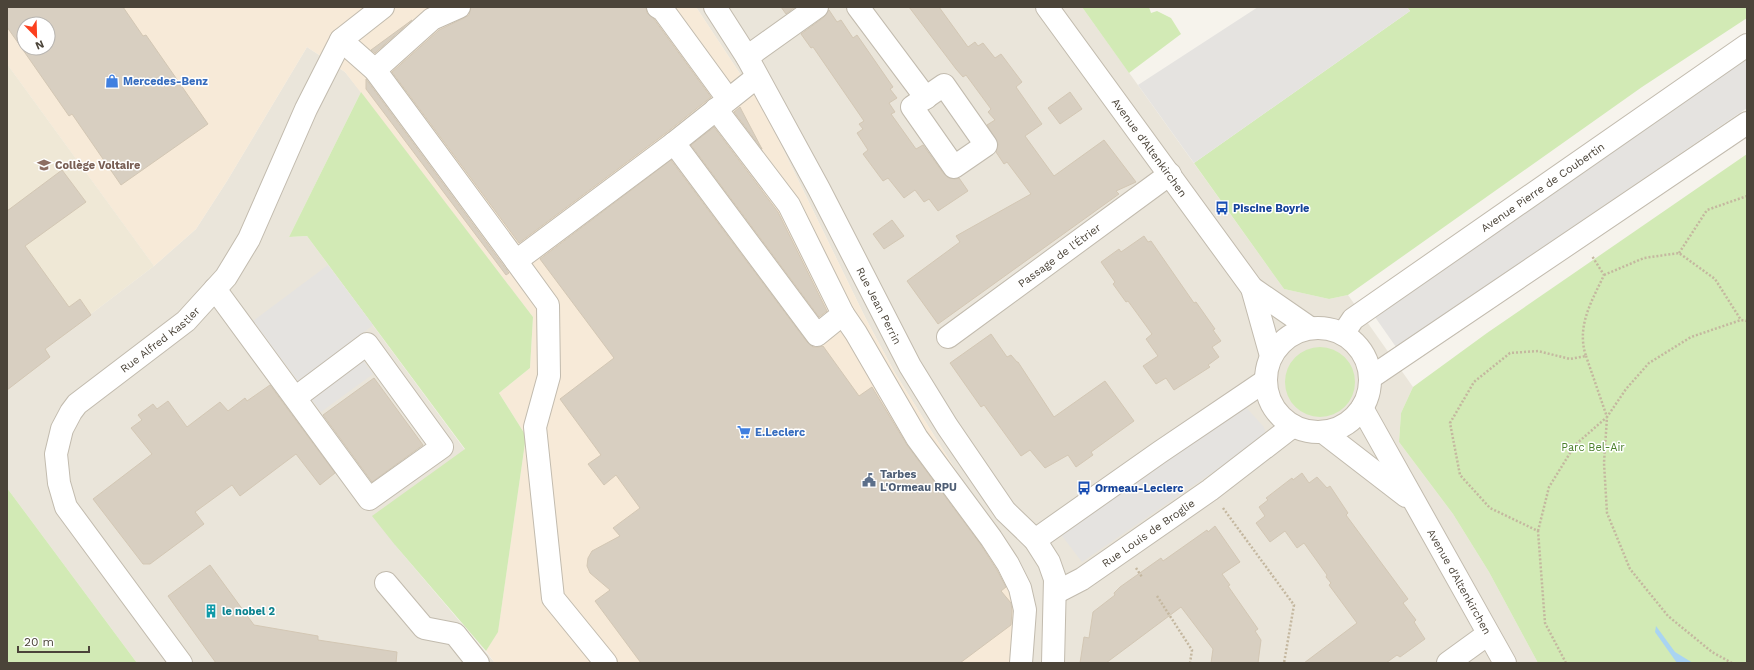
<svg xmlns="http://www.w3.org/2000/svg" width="1754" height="670" font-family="'Work Sans',sans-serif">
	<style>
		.residential { fill: #eae5da }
		.commercial { fill: #f7ead8; fill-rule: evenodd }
		.education { fill: #efe8d6 }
		.green { fill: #d2eab5 }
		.parking { fill: #e5e3e0 }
		.water { fill: #a9d4f2 }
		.building { fill: #d8cfc1; stroke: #d3c7b4; fill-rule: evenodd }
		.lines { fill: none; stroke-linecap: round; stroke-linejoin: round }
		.minor-casing { stroke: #c2bbae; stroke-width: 24 }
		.path { stroke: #c4b79f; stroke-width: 2.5; stroke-dasharray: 2 2; stroke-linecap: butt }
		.minor { stroke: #fff; stroke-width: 22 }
		.labels { text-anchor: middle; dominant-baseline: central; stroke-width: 3; stroke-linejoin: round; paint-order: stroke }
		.shop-label { font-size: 11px; font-weight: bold; fill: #366cbe; stroke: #fff; text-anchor: start }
		.street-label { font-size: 11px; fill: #4b4439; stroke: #fff }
		.education-label { font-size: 11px; font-weight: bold; fill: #785e54; stroke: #fff; text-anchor: start }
		.transit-label { font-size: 11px; font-weight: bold; fill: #164399; stroke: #fff; text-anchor: start }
		.park-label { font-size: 11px; fill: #4a7f2a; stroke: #fff }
		.service-label { font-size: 11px; font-weight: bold; fill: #4e5e75; stroke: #fff; text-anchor: start }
		.culture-label { font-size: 11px; font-weight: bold; fill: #0d838f; stroke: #fff; text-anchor: start }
	</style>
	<rect width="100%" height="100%" fill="#f6f3ec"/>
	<path class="residential" d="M696,7H1082L1284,289L1329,299L1348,295L1413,387L1401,413L1399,442L1453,514L1489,572L1538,663H1030L1002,544L895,373L866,319L764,110Z
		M307,47L345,72L361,92L289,237L307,236L465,450L395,545L495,663H137L7,488V378L154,266L196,229L227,181Z"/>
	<path class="commercial" d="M7,7H696L764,110L866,319L895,373L1002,544L1030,663H495L486,651L498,631L526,436L499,393L530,368L533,317L345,72L307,47L227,181L196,229L154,266L7,64ZM24,24H48V48H24Z"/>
	<path class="education" d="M7,64L154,266L7,378Z"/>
	<path class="green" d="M1082,7H1149L1151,13L1157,11L1171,18L1181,34L1129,73Z
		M1407,7H1747V18L1642,87L1348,295L1329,299L1284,289L1194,163L1410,11Z
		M361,92L533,317L530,368L499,393L526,436L498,632L486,651L395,545L372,516L465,449L307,236L289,237Z
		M1747,154V663H1538L1489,572L1453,514L1399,442L1401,413L1413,387L1487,333Z
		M1285 382a35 35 0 1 1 70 0a35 35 0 1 1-70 0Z
		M7,488L137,663H7Z"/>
	<path class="parking" d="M1258,7H1407L1410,11L1194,163L1138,85Z
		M1747,58V108L1396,347L1375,317Z
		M328,265L373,325L350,343L373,374L321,412L253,321Z
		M1243,404L1263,426L1267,435L1082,562L1059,532Z"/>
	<path class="water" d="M1656,626L1675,652L1693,663H1677L1655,632Z"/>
	<path class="building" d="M7,7H123L143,36L146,35L208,124L121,185L72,114L69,116L7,27ZM24,24H48V48H24Z
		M471,7H646L647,13L654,19L711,97L666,133L519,243L392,72L439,30L464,18L469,15Z
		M781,7H795L786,14Z
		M909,7H939L968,47L975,42L978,46L983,43L995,58L1001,54L1022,82L1016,87L1042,124L1025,136L1054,176L1104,140L1136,182L1116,191L1119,194L938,324L907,281L960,242L956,236L1031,194L1007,162L1004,164L996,152L998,144L987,125L995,120L988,112L991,109L966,75L963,77L956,69Z
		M829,10L837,22L841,20L853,38L857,35L893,87L890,89L897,98L889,103L895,112L891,114L916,149L923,145L944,174L949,178L955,179L959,178L968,191L938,211L929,199L924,202L915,190L904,198L888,178L883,181L863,154L868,150L857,133L863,129L859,124L864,121L813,47L811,48L801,34L824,17Z
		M412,20L375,53L371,50Z
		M366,79L509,273L506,275L366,89Z
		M1070,92L1082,109L1060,124L1048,108Z
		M740,107L742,111L762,149L734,112Z
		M714,127L778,212L827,311L819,317L691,145Z
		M671,160L807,342L813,347H818L823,346L859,396L872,387L907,445L981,545L997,570L1006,587L1001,591L1011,603L1012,611L1011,625L960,663H641L595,601L610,590L590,573L587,566L588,558L592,551L620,536L613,528L640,508L616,475L604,485L588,464L601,455L560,399L614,358L540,259Z
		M62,170L86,202L25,246L69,307L80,299L91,315L45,349L50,357L7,390V211Z
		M892,220L904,236L884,249L873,234Z
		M1144,236L1148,242L1151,241L1194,303L1196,302L1215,329L1213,330L1221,341L1212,347L1219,357L1208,365L1210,367L1174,390L1166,378L1156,384L1143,366L1158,356L1146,339L1152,334L1128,301L1126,302L1113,284L1115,282L1101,262L1119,249L1121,252Z
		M991,334L1007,357L1011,355L1017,362H1018L1054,417L1105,381L1134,421L1091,452L1093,455L1076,467L1068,455L1045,468L1030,450L1021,456L984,405L981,407L950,363Z
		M374,378L423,445L372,482L323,415Z
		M270,385L335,473L320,485L296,454L240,496L232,485L195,512L204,524L150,564H143L93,499L152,454L131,428L142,420L138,415L153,404L157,409L168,401L187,427L220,402L228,411L245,398L247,401Z
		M1302,473L1309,483L1317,477L1327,488L1330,486L1348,513L1346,515L1408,599L1403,603L1416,620L1414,622L1425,639L1400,657L1397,655L1386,663H1304L1357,623L1329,585L1331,583L1326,577L1327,575L1304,543L1297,548L1285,531L1270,542L1256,523L1265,516L1259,507L1268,500L1266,498L1292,478L1293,480Z
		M1215,526L1240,562L1222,574L1230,585L1228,586L1258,629L1255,631L1261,640L1258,663H1211L1213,649L1181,607L1106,663H1080L1084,637L1089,638L1093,612L1115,595L1114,593L1120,587L1161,558L1163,561L1207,530L1208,532Z
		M210,565L254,625L318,636V640L397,652L396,663H216L168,596Z"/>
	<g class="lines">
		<g class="minor-casing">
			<g id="minor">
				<path d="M658,7L663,10L728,99"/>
				<path id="s1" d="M715,7L747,57L819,189L910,366L947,426L1005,511L1035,540L1049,562L1055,579L1053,663"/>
				<path d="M858,7L926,98"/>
				<path id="s2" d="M1047,7L1252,288L1310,328"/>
				<path d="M341,40L375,70L516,261L674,143L757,77"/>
				<path d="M747,57L817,7"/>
				<path d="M375,70L432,19L459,7"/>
				<path d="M944,85L986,145L954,167L912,107Z"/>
				<path d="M674,143L817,335L843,314L789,205L716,109"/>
				<path d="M516,261L548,305L549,376L535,427L553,598L606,663"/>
				<path d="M1252,288L1271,356"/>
				<path d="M215,289L369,499L442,447L367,344L295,398"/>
				<path d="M843,314L856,333L917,438L991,538L1008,564L1020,588L1025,610L1021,663"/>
				<circle cx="1318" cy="380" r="52"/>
				<path id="s3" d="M1343,334L1353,319L1747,45"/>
				<path id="s4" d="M948,337L1170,174"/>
				<path d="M1370,378L1747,123"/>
				<path id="s5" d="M1362,408L1505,663"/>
				<path d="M1323,432L1406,496"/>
				<path d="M1035,540L1160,452L1265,381"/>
				<path d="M386,583L424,628L455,634L478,663"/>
				<path id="s6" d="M1055,593L1082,579L1210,490L1293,426"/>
				<path id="s7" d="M181,663L66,507L59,483L56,454L62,429L71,412L77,404L186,321L226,277L249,239L306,109L341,40L383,7"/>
				<path d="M1448,663L1488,634"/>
			</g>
		</g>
		<path class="path" d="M1679,253L1707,210L1747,196
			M1604,275L1644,258L1679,253L1715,279L1741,320
			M1223,508L1294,605L1284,663
			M1538,531L1549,487L1575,445L1607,417L1586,356
			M1136,568L1142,577
			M1157,596L1192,650L1190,663
			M1566,663L1545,623L1538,531L1490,508L1460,475L1450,423L1474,382L1510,353L1538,351L1570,359L1586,356C1576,326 1592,301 1604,275L1592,256
			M1732,663L1712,652L1668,616L1630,569L1607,513L1604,463L1607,417L1626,389L1649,363L1691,337L1741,320L1747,321"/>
		<use href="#minor" class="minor"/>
	</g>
	<defs>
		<g id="shop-bare" transform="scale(1.08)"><path d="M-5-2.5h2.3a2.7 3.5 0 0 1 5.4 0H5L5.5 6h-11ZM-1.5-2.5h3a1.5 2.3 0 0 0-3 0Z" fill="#3f7fe0" stroke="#fff" stroke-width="2.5" paint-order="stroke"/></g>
		<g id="school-bare" transform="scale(1.08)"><path d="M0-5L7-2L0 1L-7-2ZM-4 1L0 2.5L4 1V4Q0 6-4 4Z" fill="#8d6e63" stroke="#fff" stroke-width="2.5" paint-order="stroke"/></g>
		<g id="bus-bare" transform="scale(1.08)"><path d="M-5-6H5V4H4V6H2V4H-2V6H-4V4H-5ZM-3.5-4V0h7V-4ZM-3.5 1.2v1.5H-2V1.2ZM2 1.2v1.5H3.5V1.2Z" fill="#1a4fb4" stroke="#fff" stroke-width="2.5" paint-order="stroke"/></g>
		<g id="supermarket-bare" transform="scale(1.08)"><path d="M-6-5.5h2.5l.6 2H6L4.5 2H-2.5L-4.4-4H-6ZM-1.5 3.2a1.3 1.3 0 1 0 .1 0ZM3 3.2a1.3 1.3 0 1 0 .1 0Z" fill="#3f7fe0" stroke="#fff" stroke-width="2.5" paint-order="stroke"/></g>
		<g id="civic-bare" transform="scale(1.08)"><path d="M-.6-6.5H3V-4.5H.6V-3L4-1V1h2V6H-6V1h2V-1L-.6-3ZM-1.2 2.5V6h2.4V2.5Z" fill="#5c6f8a" stroke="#fff" stroke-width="2.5" paint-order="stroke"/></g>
		<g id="building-bare" transform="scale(1.08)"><path d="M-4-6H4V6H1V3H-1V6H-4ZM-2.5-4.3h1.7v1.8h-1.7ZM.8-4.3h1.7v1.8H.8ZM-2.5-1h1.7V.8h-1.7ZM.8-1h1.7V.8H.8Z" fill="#0f9aa8" stroke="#fff" stroke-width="2.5" paint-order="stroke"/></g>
	</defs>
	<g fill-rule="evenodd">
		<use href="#shop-bare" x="112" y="81"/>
		<use href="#school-bare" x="44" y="165"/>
		<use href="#bus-bare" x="1222" y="208"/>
		<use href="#supermarket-bare" x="744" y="432"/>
		<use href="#civic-bare" x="869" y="480"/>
		<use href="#bus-bare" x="1084" y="488"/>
		<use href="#building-bare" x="211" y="611"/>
	</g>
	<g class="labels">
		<g class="shop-label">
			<text x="123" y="81">Mercedes-Benz</text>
			<text x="755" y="432">E.Leclerc</text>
		</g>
		<g class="street-label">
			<text stroke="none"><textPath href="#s2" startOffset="174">Avenue d'Altenkirchen</textPath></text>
			<text stroke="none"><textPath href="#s3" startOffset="249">Avenue Pierre de Coubertin</textPath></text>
			<text stroke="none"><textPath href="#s4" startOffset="138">Passage de l'Étrier</textPath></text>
			<text stroke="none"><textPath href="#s1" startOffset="341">Rue Jean Perrin</textPath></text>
			<text stroke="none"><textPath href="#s7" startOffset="408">Rue Alfred Kastler</textPath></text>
			<text stroke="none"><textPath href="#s6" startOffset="111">Rue Louis de Broglie</textPath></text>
			<text stroke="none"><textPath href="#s5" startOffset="199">Avenue d'Altenkirchen</textPath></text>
		</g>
		<g class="education-label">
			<text x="55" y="165">Collège Voltaire</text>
		</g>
		<g class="transit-label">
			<text x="1233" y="208">Piscine Boyrie</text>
			<text x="1095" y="488">Ormeau-Leclerc</text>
		</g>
		<g class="park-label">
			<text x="1593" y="447">Parc Bel-Air</text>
		</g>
		<g class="service-label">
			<text x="880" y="474">Tarbes<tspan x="880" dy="13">L'Ormeau RPU</tspan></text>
		</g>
		<g class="culture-label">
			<text x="222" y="611">le nobel 2</text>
		</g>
	</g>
	<rect width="1754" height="670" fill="none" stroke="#4b4439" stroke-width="16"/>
	<g transform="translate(36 36) rotate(157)"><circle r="19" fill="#ffffff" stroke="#b7b4b0"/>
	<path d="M0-3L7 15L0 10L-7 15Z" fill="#fc3f1d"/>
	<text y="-6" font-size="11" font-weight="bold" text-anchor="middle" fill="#4b4439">N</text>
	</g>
	<path d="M18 646v6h71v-6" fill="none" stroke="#4b4439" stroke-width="2"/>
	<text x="24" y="646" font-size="12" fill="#4b4439" stroke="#ffffff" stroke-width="3" paint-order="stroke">20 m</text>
</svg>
